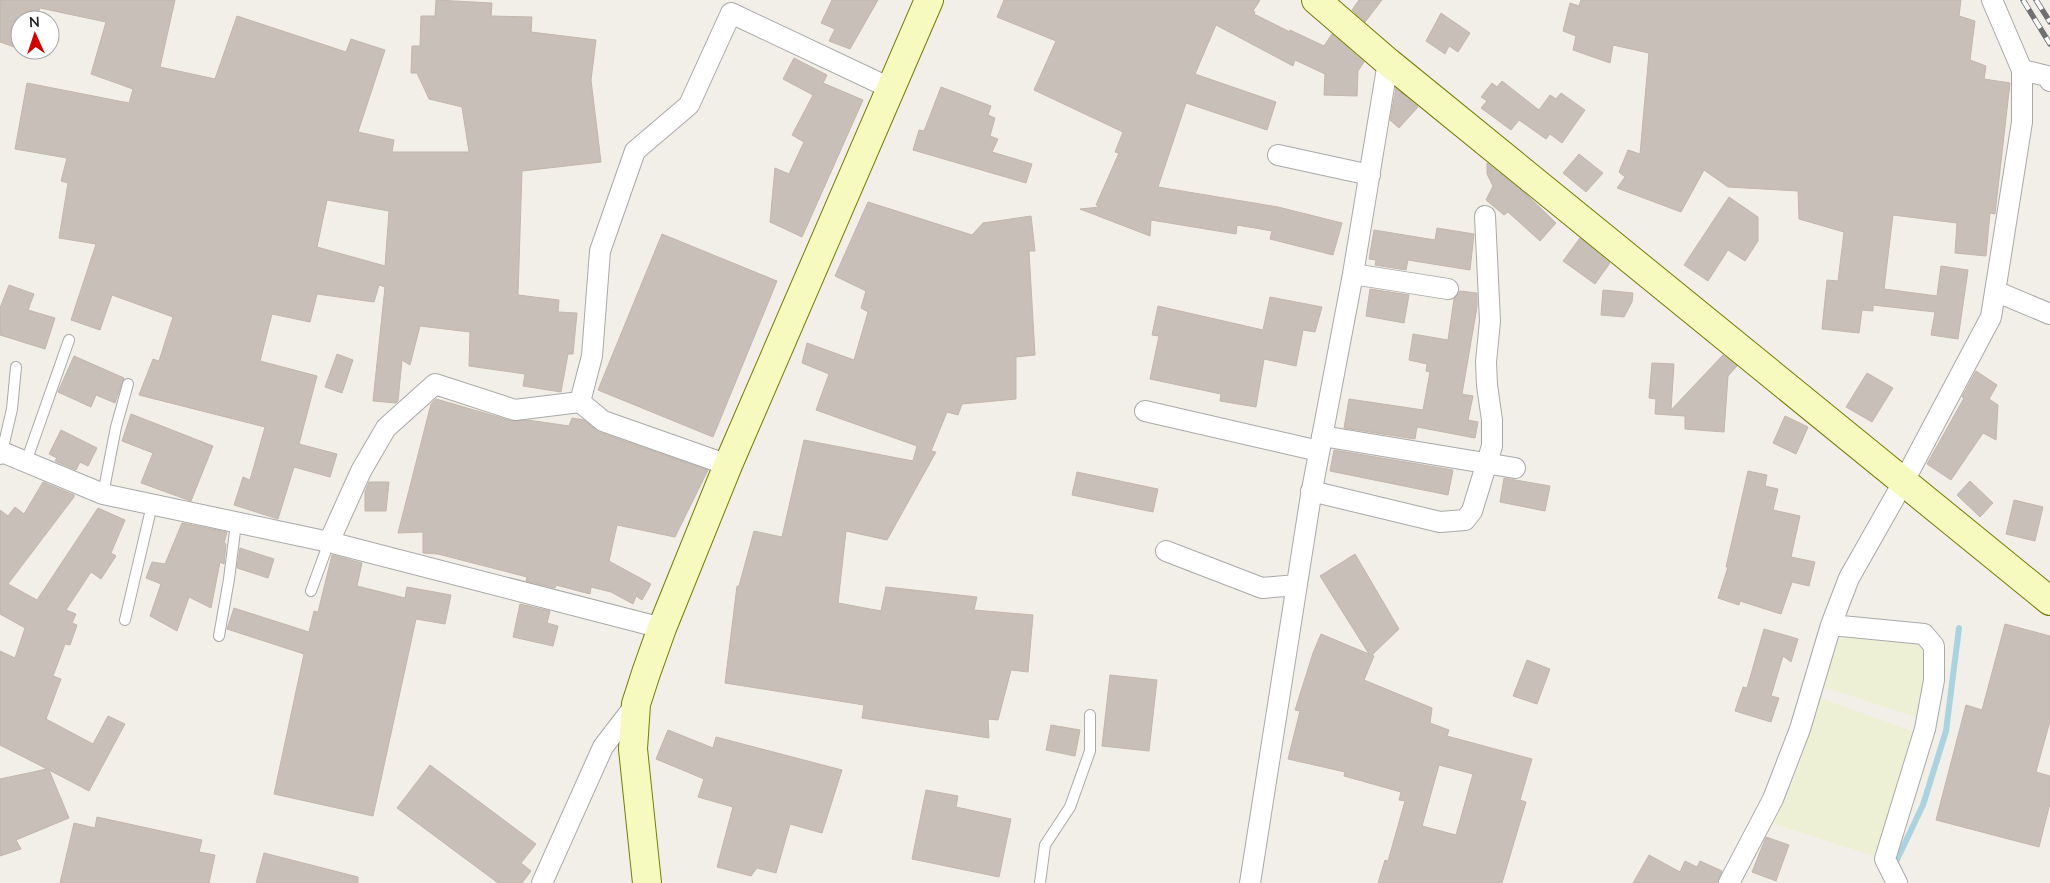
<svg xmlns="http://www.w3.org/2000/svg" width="2050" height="883" font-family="Lato,sans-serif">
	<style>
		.farmland { fill: #eef0d5 }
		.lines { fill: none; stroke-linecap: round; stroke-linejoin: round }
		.stream { stroke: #aad3df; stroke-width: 6 }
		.building { fill: #c7bfb8; stroke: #c4b6ab; fill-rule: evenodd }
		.lane-casing { stroke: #a9a9a9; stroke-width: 12 }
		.street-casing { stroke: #a9a9a9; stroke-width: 22 }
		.secondary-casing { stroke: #707d05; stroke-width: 30 }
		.lane { stroke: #fff; stroke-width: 10 }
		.street { stroke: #fff; stroke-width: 20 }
		.secondary { stroke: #f7fabf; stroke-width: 28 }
		.rail-casing { stroke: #707070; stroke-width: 5.5 }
		.rail { stroke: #fff; stroke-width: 4; stroke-dasharray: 11; stroke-linecap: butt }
	</style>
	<rect width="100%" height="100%" fill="#f2efe9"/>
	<path class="farmland" d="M1847,635L1918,641L1928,654L1919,718L1823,687L1836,643Z
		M1820,698L1915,732L1893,810L1874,856L1774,824L1800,764Z"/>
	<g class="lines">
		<path class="stream" d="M1893,868L1923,805L1946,731L1959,628"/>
	</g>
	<path class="building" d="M0,0H175L160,67L215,79L237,16L346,52L351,39L385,50L358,132L394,140L392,152H469L462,107L429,99L417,73H411L412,46H420L421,16H435L436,0L492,3L491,16L532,17L531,32L596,40L591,80L601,162L522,171L518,295L559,300L558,312L577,313L573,354H568L561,392L523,386L525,374L469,366L470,332L420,326L410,365L402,360L398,401L396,403L373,401L385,287L379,285L374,302L317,294L310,322L272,314L260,361L317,376L299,444L337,454L330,477L294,467L278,519L234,505L243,477L250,480L265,427L139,395L153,359L159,361L173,317L112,295L100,330L71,320L96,244L59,238L68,183L61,181L67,158L15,149L27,83L129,103L133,89L91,74L106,22L40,8L36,20H20V49L0,42ZM327,200L389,211L385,266L317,247Z
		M832,0H878L850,49L829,41L835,29L821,23Z
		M1004,0H1260L1253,11L1255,12L1254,14L1290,32V30L1324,46L1332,34L1364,62L1358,71L1357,96L1324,95L1325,74L1295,60L1293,66L1216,25L1195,74L1276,102L1267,130L1186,103L1158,187L1278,207L1342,223L1333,255L1270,239L1272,231L1237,225L1236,234L1151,220L1150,236L1080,209L1100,207L1096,205L1119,153L1115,152L1123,132L1034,90L1056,41L997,17Z
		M1359,0H1382L1365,22L1352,10Z
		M1581,0H1961L1959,16L1975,21L1970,60L1986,66L1984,79L2010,83L1995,214L1990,213L1986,256L1955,253L1957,223L1893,215L1884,289L1937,296L1941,266L1968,270L1958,339L1931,335L1935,312L1873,305V311L1862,310L1859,333L1822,329L1827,280L1838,281L1844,232L1799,219L1798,191L1728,187L1704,170L1681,212L1617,188L1625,177L1619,172L1628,150L1640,154L1649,53L1613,45L1610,63L1573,50L1576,36L1563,31L1570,3L1579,6Z
		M1441,13L1470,33L1458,52L1449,46L1445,54L1426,41Z
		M794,58L827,75L823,83L863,100L802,237L770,222L775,168L789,174L804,142L792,135L813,95L783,79Z
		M1502,81L1539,110L1550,95L1556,99L1561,93L1585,110L1562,143L1550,134L1546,139L1519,120L1511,130L1481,108L1487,101L1481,97L1492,83L1497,87Z
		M941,87L991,106L988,115L995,118L990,136L998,139L992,152L1032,164L1026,183L913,150L919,130L924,131Z
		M1396,88L1418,107L1399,128L1390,120Z
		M1579,154L1603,173L1586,192L1563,173Z
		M1487,163L1526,194L1556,223L1540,241L1508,212L1504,215L1486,200L1493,186L1487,174Z
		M1729,197L1758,217V241L1745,261L1728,250L1708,281L1684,265Z
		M868,202L972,235L983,223L1031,216L1035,251H1029L1035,355L1016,357V399L962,404L958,415L947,412L931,451L936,452L887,540L846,531L838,603L881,611L886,587L977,597L974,610L1033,615L1028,672L1011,670L998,720L988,719L989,738L862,718L864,705L725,683L737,586H739L754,531L782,537L804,440L913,461L917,446L816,410L829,374L802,363L807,343L854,360L868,312L861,308L866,291L835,276Z
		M1437,228L1474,234L1470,270L1408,260L1406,270L1375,265L1376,260L1369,259L1374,230L1435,240Z
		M662,234L777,281L713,437L598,390Z
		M1580,238L1610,263L1595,284L1563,261Z
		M9,285L34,294L28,310L55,318L45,349L0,335V308Z
		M1370,289L1409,295L1404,323L1366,316Z
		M1603,290L1633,293L1632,302L1624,317L1601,315Z
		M1460,291L1477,293V307L1462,394L1473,396L1468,420L1478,422L1475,438L1417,427L1415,439L1344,428L1349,399L1423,410L1430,372L1426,371L1427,364L1409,360L1413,334L1448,340L1454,299Z
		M1270,297L1322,307L1315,332L1303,330L1296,366L1264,359L1256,407L1220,401L1221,394L1150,379L1159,336L1152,335L1158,306L1263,330Z
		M337,354L353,360L342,393L325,387Z
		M1723,355L1737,366L1728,376L1724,432L1685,429V416L1655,414L1656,399L1649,398L1652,363L1674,364L1671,410Z
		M74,356L124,378L115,403L96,395L91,407L58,392Z
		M1976,371L1997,385L1989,399L1998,405L1996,440L1983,433L1951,480L1927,464L1964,398L1962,397Z
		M1867,373L1893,388L1872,422L1846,407Z
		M436,399L512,421L528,420L569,426L572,418L584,420L599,432L708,470L675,537L617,525L609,561L651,584L642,600L636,596L633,604L611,592L591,587L590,594L556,585L555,588L526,581L527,577L438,554L423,553V532L398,533L431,404Z
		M131,414L213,446L191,501L141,483L153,453L122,441Z
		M1785,416L1808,427L1796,454L1773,443Z
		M61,430L97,448L88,466L80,462L76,470L55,461L57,458L49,454Z
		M1334,450L1453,470L1448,495L1330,471Z
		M1748,471L1767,475L1765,486L1778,489L1773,510L1800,516L1791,557L1815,562L1809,586L1792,582L1781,614L1740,601L1739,605L1718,598L1728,567H1726Z
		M1077,472L1158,489L1153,512L1072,495Z
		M1504,478L1550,486L1545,511L1500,502Z
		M1970,481L1993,503L1980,517L1957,495Z
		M43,482L74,495V497L8,584L37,600L98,508L125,520L111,553L116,556L101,579L91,572L66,610L76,614L72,623L77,625L70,645L65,644L53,676L61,679L46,719L93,744L108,716L125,724L89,791L49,770L69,818L16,840L21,849L0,856V779L47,769L0,745V651L15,658L25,628L0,614V510L8,516L15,507L24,514Z
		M369,482H389L386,511H365V492Z
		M2014,500L2043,507L2035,541L2006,534Z
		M182,523L227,532L224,543L226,544L224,564L220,562L211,608L189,597L177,631L150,616L161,584L146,578L152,562L165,564Z
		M240,548L274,559L268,578L237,568Z
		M1355,554L1399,629L1372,655L1374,656L1364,680L1432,708L1430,723L1449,730L1447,736L1532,759L1520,800L1526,802L1502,883H1378L1385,860L1388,861L1405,801L1399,800L1401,792L1344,776L1345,772L1288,759L1300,711L1295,710L1313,653L1321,634L1369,654L1320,576ZM1439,765L1473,774L1456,835L1422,826Z
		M332,555L362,563L357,586L405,598L407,587L451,595L445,624L416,619L373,816L274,794L304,654L227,629L234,608L309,632L314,611L318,612Z
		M520,604L550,611L547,623L558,626L553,646L513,637Z
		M2005,624L2050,636V721L2036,772L2050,776V803L2039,847L1936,820L1966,705L1982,710Z
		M1764,629L1798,639L1791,662L1783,656L1771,696L1779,698L1771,722L1735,711L1743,687L1747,688Z
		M1527,660L1550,669L1537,704L1513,696Z
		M1110,675L1157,680L1149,751L1102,746Z
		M1051,725L1080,730L1075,756L1046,750Z
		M668,730L713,748L716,737L842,770L822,833L790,824L776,873L757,868L751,876L717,867L733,807L698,797L704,779L656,759Z
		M430,765L536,844L521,863L531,871L522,883H498L397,808Z
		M926,790L958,796L956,807L1011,819L999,877L912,859Z
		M97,817L202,840L199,852L215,855L209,883H60L74,823L95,828Z
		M1766,837L1789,845L1776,881L1752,872Z
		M264,853L358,877V883H256Z
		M1649,855L1680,872L1685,861L1697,867L1700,861L1722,871L1717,883H1633Z"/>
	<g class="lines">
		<g class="lane-casing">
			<path id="lane" d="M2,452L12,409L16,367
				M26,462L69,340
				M103,494L116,427L128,384
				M311,591L329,542
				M125,620L152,505
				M219,636L229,579L236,523
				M1040,883L1045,845L1070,807L1090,751V715"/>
		</g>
		<g class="street-casing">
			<path id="street" d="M2022,70L2047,76L2050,81
				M1278,155L1370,175
				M1353,274L1448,289
				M1995,291L2050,314
				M580,402L592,356L600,251L635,151L689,105L731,13L892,89
				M1145,411L1319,451
				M1322,436L1515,468
				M0,454L2,452L103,494L329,542L662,628
				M1311,491L1440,522L1465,520L1472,511L1492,446V420L1487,385L1486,362L1490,321L1485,216
				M329,542L361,471L386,428L435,384L515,410L580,402L603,421L728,465
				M1166,551L1262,588L1297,585
				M1831,625L1924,634L1934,646V680L1925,729L1885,859L1897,883
				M542,883L603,747L636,704
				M1250,883L1311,495L1353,274L1388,62
				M1729,883L1773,799L1800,729L1831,625L1849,578L1904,481L1991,317L2022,122V70L1992,0"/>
		</g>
		<g class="secondary-casing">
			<path id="secondary" d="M1316,0L1388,62L2050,601
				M647,883L633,749L636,704L646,673L662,628L728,465L929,0"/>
		</g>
		<use href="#lane" class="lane"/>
		<use href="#street" class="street"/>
		<use href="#secondary" class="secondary"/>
		<g class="rail-casing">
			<path id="rail" d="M2023,0L2050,44
				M2036,0L2050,22"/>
		</g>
		<use href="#rail" class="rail"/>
	</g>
	<g transform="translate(35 35) rotate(357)"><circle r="24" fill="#ffffff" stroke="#a7a7a7"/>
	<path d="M0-4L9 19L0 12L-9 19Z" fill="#d40000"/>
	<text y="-8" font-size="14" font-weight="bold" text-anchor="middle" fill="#222222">N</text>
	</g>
</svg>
